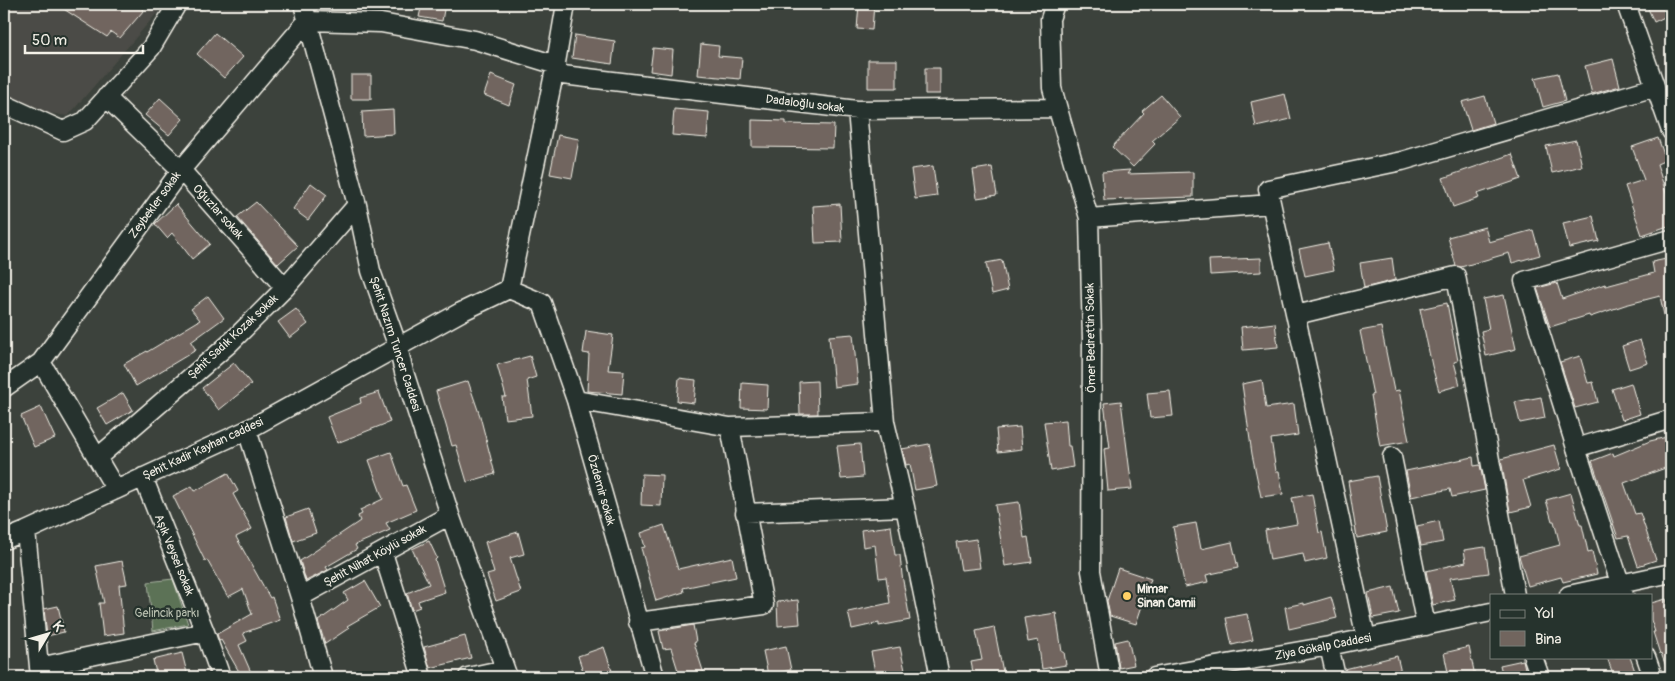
<svg xmlns="http://www.w3.org/2000/svg" width="1675" height="681" font-family="Pangolin,sans-serif">
	<style>
		.built { fill: #4c4c46 }
		.green { fill: #5b7257; stroke: #a8b2a0 }
		.building { fill: #71655e; stroke: #f4f1e8 }
		.lines { fill: none; stroke-linecap: round; stroke-linejoin: round }
		.minor-casing { stroke: #f4f1e8; stroke-width: 21 }
		.minor { stroke: #26332d; stroke-width: 18 }
		.poi-dot { fill: #ffd166; stroke: #26332d; stroke-width: 2 }
		.labels { text-anchor: middle; dominant-baseline: central; stroke-width: 4.5; stroke-linejoin: round; paint-order: stroke }
		.street-label { font-size: 12px; fill: #f4f1e8; stroke: #26332d }
		.poi-label { font-size: 12px; font-weight: bold; fill: #f4f1e8; stroke: #26332d; text-anchor: start }
		.park-label { font-size: 12px; fill: #b7beae; stroke: #26332d }
	</style>
	<rect width="100%" height="100%" fill="#3c423c"/>
	<filter id="ink" filterUnits="userSpaceOnUse"><feTurbulence type="fractalNoise" baseFrequency=".02" numOctaves="2"/><feDisplacementMap in="SourceGraphic" scale="10" xChannelSelector="R" yChannelSelector="G"/><feConvolveMatrix kernelMatrix="1 2 1 2 8 2 1 2 1" color-interpolation-filters="sRGB"/></filter>
	<g filter="url(#ink)">
		<path class="built" d="M4,4H163L157,13L68,116L49,113L4,94Z"/>
		<path class="green" d="M173,579L188,624L153,631L148,582Z"/>
		<path class="building" d="M56,4H143L141,8L144,10L120,38L111,32L107,37Z
			M422,4H445L442,21L419,17Z
			M859,4H874L872,30L857,29Z
			M1646,4H1671V14L1654,22Z
			M215,33L243,57L224,78L197,54Z
			M575,35L615,41L612,64L572,58Z
			M701,44L719,46L718,56L742,58L740,79L698,75Z
			M653,48L673,50L671,74L650,71Z
			M1613,59L1620,86L1592,94L1585,66Z
			M868,60H897V88H868Z
			M925,68H940V94H925Z
			M1558,73L1565,101L1543,107L1535,78Z
			M351,75H371V99H351Z
			M491,75L516,85L509,105L484,95Z
			M1285,94L1291,119L1256,127L1251,102Z
			M1161,95L1180,117L1152,141L1155,144L1133,167L1112,147L1144,113L1142,111Z
			M1485,96L1493,123L1471,130L1462,102Z
			M160,98L183,119L169,135L145,115Z
			M674,109L709,112L707,138L672,135Z
			M393,110L394,134L363,136L362,112Z
			M752,120L786,121V124L834,125L833,148L752,147Z
			M558,135L579,139L572,178L550,174Z
			M1658,138L1666,160L1657,164L1671,209V225L1642,235L1625,186L1644,180L1632,147Z
			M1576,140L1582,166L1552,173L1546,146Z
			M1512,154L1521,179L1477,194L1479,198L1453,207L1443,178Z
			M933,166L937,196L915,199L911,169Z
			M992,167L997,195L977,198L973,170Z
			M1130,170L1127,174L1193,172V197L1104,200L1102,172Z
			M311,183L327,195L308,220L293,209Z
			M256,202L298,246L278,264L237,217Z
			M176,204L210,244L192,259L172,233L167,238L155,224Z
			M840,204L842,242L815,243L813,206Z
			M1593,216L1599,241L1569,248L1563,223Z
			M1485,227L1489,242L1533,230L1540,255L1512,263L1509,253L1461,267L1456,266L1448,237Z
			M1328,243L1334,270L1305,276L1299,249Z
			M1261,258V272L1210,275L1209,260Z
			M1392,258L1395,280L1364,288L1360,263Z
			M1671,258V324L1666,325L1660,296L1625,305L1590,317L1589,315L1550,327L1537,288L1557,283L1562,299L1605,284L1606,286L1654,273L1652,262Z
			M1002,260L1008,290L992,294L986,263Z
			M1504,295L1516,349L1486,356L1481,331L1489,329L1483,299Z
			M208,296L224,318L191,342L196,350L136,386L124,364L147,351V352L200,320L191,309Z
			M1447,303L1458,361L1454,362L1460,385L1439,391L1432,366L1420,309Z
			M296,309L308,324L290,338L278,322Z
			M1275,323L1278,347L1243,350L1241,327Z
			M1381,327L1394,391L1399,390L1409,441L1380,446L1371,395H1373L1360,331Z
			M586,331L613,335L608,370L624,371L622,394L587,391L589,354L583,353Z
			M853,334L858,384L834,387L829,336Z
			M1640,340L1648,363L1629,369L1622,346Z
			M530,356L536,377L527,380L532,416L505,419L502,397H506L497,365Z
			M1580,356L1588,383L1593,382L1598,402L1575,408L1560,362Z
			M234,363L251,384L219,410L202,388Z
			M679,378L696,380L694,403L677,401Z
			M1262,380L1266,408L1294,404L1298,435L1271,439L1276,471H1279L1283,494L1261,497L1252,454L1242,384Z
			M468,381L480,416L495,474L467,482L456,445L452,446L436,391Z
			M817,381L818,414H800L799,382Z
			M742,383L768,385L767,409L741,408Z
			M1631,383L1640,414L1622,420L1612,389Z
			M1170,391L1173,416L1150,418L1147,393Z
			M379,392L390,422L337,443L327,417L361,403L360,398Z
			M123,393L133,410L107,425L97,408Z
			M1541,397L1545,418L1520,423L1515,402Z
			M1121,401L1132,489L1108,491L1104,449L1110,448L1104,403Z
			M41,407L55,438L34,447L21,416Z
			M1066,420L1068,446H1070L1073,467L1051,471L1044,422Z
			M1020,427L1022,449L998,452L996,429Z
			M1671,436V466L1624,483L1635,514L1640,513L1656,560L1638,566L1628,536L1618,538L1592,461L1613,453L1614,456L1650,441Z
			M860,444L863,477L841,479L837,446Z
			M929,444L937,486L915,490L910,464L906,465L902,449Z
			M1554,445L1561,469L1523,480L1531,507L1510,512L1501,459Z
			M391,452L403,486L406,485L416,510L386,523L390,530L355,545L357,549L326,567L328,570L306,581L300,561L360,521L358,516L362,514L360,510L383,499L369,460Z
			M1473,457L1474,466L1480,465L1485,490L1452,497L1450,489L1411,497L1406,471Z
			M228,473L238,491L233,494L252,529L236,537L270,598L272,597L280,620L243,633L247,641L239,645L253,677H242L221,640L219,641L217,634L252,614L243,589L228,597L207,560L205,561L173,496L192,486L195,491Z
			M642,474L662,475L661,506L641,505Z
			M1377,476L1387,532L1357,538L1348,481Z
			M1571,493L1580,525H1582L1588,552L1592,551L1597,574L1563,582L1561,577L1528,586L1519,556L1560,545L1554,521H1552L1546,500Z
			M1312,494L1319,533L1322,532L1327,558L1305,563L1303,554L1270,560L1265,530L1297,524L1292,498Z
			M1019,502L1024,538L1028,537L1032,562L1005,566L995,505Z
			M308,509L316,533L293,541L286,517Z
			M1439,521L1443,542L1421,546L1417,526Z
			M1196,523L1201,549L1232,542L1238,568L1206,575L1208,582L1185,587L1173,527Z
			M664,525L678,569L732,557L736,577L683,588L684,592L656,601L641,548L645,547L641,533Z
			M891,526L895,555H900L902,575L910,620L879,626V623L852,629L848,612L890,603L886,577L879,578L875,545L863,547L861,530Z
			M518,532L524,554L510,558L521,592L496,601L487,575L494,573L485,542Z
			M976,539L980,568L961,570L956,542Z
			M429,541L437,558L435,560L445,592L418,601L420,607L412,610L407,593L429,584L412,549Z
			M1485,547L1489,573L1450,578L1455,600L1433,605L1426,571L1466,562L1464,550Z
			M122,561L127,584L119,585L124,633L103,636L99,603H104L96,566Z
			M1118,568L1151,579L1136,624L1110,616L1107,601Z
			M365,581L380,607L347,626L349,628L325,644L318,621L348,600L344,593Z
			M1393,587L1399,613L1373,618L1368,593Z
			M1331,597L1337,618L1289,629L1285,607L1304,603V605Z
			M1666,599L1671,619V676L1670,677L1661,653L1660,654L1653,632H1655L1651,620V603Z
			M798,600L800,624L778,626L777,602Z
			M58,606L64,632L47,636L44,609Z
			M1056,613L1062,652H1064L1066,665L1042,669L1038,640L1028,642L1024,618Z
			M1247,614L1253,640L1232,645L1226,618Z
			M693,625L696,642L694,643L705,677H680L671,648L663,649L659,631Z
			M994,627L1004,677H974L971,662L982,660L976,631Z
			M465,636L471,658L430,668L424,647Z
			M1128,639L1134,665L1119,668L1115,642Z
			M786,646L791,670L768,675L763,651Z
			M604,647L614,677H585L578,656Z
			M900,647L906,675L896,677H876L871,652Z
			M1469,647L1475,676L1449,677L1444,653Z
			M182,653L187,673L170,677H157L153,660Z
			M1397,656L1402,677H1346L1345,669Z
			M1607,657H1630L1637,677H1614Z
			M1523,660L1527,677H1503L1500,665Z"/>
		<g class="lines">
			<g class="minor-casing">
				<path id="minor" d="M303,4L357,205L371,271L398,347L404,372L450,515L508,677
					M1055,4L1050,19L1052,88L1089,218L1092,339L1091,571L1110,677
					M1626,4L1671,131
					M554,74L857,110L1057,108
					M106,97L181,170L285,288
					M4,104L63,131L85,121L151,48L177,4
					M857,110L885,422L905,507L940,677
					M1089,218L1271,204
					M509,289L554,74L566,4
					M1296,315L1456,276L1515,595
					M41,362L116,490
					M4,388L41,362L181,170L307,21L381,23L475,40L556,65
					M576,400L730,427L885,422
					M247,430L300,597L323,677
					M1576,448L1671,419
					M1392,457L1426,626
					M97,458L229,344L285,288L357,205
					M143,477L205,632L221,677
					M745,513L905,507
					M26,531L40,677
					M4,540L26,531L247,430L461,312L509,289L542,303L576,400L655,677
					M383,553L422,677
					M1569,595L1671,573
					M1624,595L1576,448L1524,281L1671,239
					M300,597L450,515
					M638,622L764,605L730,427
					M1366,638L1268,189L1402,161L1655,87
					M1329,646L1336,677
					M1533,657L1540,677
					M1646,657L1653,677
					M39,667L205,632
					M468,677L505,669
					M1154,677L1329,646L1491,612"/>
			</g>
			<use href="#minor" class="minor"/>
		</g>
	</g>
	<circle class="poi-dot" cx="1127" cy="596" r="5"/>
	<g class="labels">
		<g class="street-label">
			<text transform="translate(805 104) rotate(7)">Dadaloğlu sokak</text>
			<text transform="translate(155 205) rotate(-54)">Zeybekler sokak</text>
			<text transform="translate(218 212) rotate(48)">Oğuzlar sokak</text>
			<text transform="translate(233 337) rotate(-43)">Şehit Sadık Kozak sokak</text>
			<text transform="translate(1091 338) rotate(-91)">Ömer Bedrettin Sokak</text>
			<text transform="translate(395 344) rotate(72)">Şehit Nazım Tuncer Caddesi</text>
			<text transform="translate(203 449) rotate(-25)">Şehit Kadir Kayhan caddesi</text>
			<text transform="translate(601 490) rotate(74)">Özdemir sokak</text>
			<text transform="translate(174 555) rotate(68)">Aşık Veysel sokak</text>
			<text transform="translate(375 556) rotate(-29)">Şehit Nihat Köylü sokak</text>
			<text transform="translate(1323 647) rotate(-11)">Ziya Gökalp Caddesi</text>
		</g>
		<g class="poi-label">
			<text x="1137" y="589">Mimar<tspan x="1137" dy="14">Sinan Camii</tspan></text>
		</g>
		<g class="park-label">
			<text x="167" y="613">Gelincik parkı</text>
		</g>
	</g>
	<rect width="1675" height="681" fill="none" stroke="#26332d" stroke-width="20"/>
	<rect x="10" y="10" width="1655" height="661" fill="none" stroke="#f4f1e8" stroke-width="2" filter="url(#ink)"/>
	<rect x="1490" y="594" width="162" height="65" fill="#26332d" stroke="#787f78"/>
	<rect x="1500" y="610" width="25" height="8" fill="#26332d" stroke="#787f78"/>
	<text x="1535" y="618" font-size="15" fill="#f4f1e8">Yol</text>
	<rect x="1500" y="631" width="25" height="15" fill="#71655e" stroke="#787f78"/>
	<text x="1535" y="644" font-size="15" fill="#f4f1e8">Bina</text>
	<g transform="translate(48 634) rotate(52)" stroke="#26332d" stroke-width="4" paint-order="stroke">
	<path d="M0-4L9 19L0 12L-9 19Z" fill="#f4f1e8"/>
	<text y="-8" font-size="14" font-weight="bold" text-anchor="middle" fill="#f4f1e8">K</text>
	</g>
	<path d="M25 45v8h118v-8" fill="none" stroke="#f4f1e8" stroke-width="2.5"/>
	<text x="32" y="45" font-size="15" fill="#f4f1e8" stroke="#26332d" stroke-width="4" paint-order="stroke">50 m</text>
</svg>
